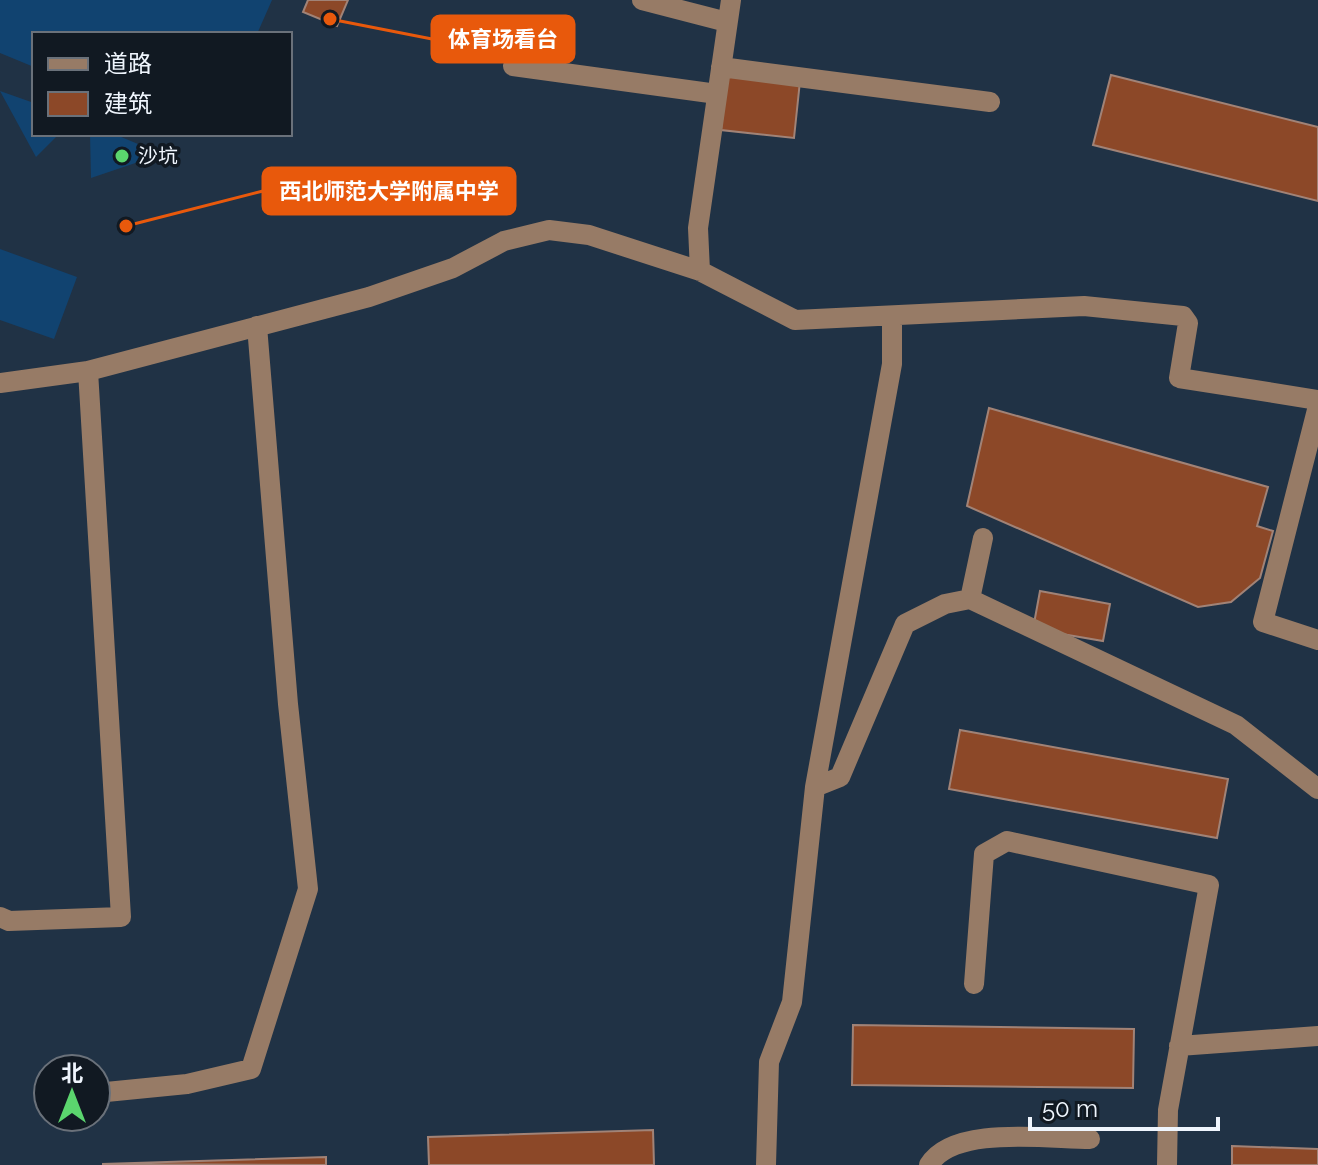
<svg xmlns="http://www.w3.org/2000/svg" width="1318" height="1165" font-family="Raleway,'Noto Sans SC',sans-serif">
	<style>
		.pitch { fill: #114370 }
		.building { fill: #8c4828; stroke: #a18377; stroke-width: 2 }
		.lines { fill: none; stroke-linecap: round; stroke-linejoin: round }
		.minor { stroke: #977b66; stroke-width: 20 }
		.poi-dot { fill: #5bd56e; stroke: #111922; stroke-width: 3 }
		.labels { text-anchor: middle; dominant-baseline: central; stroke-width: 7; stroke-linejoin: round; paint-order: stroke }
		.poi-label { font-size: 20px; fill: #eff5fd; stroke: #111922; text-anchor: start }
		.leader { fill: none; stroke: #e8590c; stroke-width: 3 }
		.callout-dot { fill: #e8590c; stroke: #111922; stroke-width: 3 }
		.callout { fill: #e8590c; stroke: #e8590c; stroke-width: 3 }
		.callout-label { font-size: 22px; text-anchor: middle; font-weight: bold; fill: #fff }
	</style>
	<rect width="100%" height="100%" fill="#203245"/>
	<path class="pitch" d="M0,0H272L257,34H34V67L0,53Z
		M0,91L34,103V134H59L36,157Z
		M90,134H114L162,154L91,178Z
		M0,249L77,277L54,339L0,320Z"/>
	<path class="building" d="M308,0H348L337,26L303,12Z
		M727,73L800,81L794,138L721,130Z
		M1111,75L1318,127V201L1093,145Z
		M989,408L1268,487L1257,526L1273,531L1260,578L1231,602L1198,607L967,506Z
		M1040,591L1110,604L1103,641L1033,629Z
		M960,730L1228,779L1217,838L949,789Z
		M853,1025L1134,1029L1133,1088L852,1085Z
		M653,1130L654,1165H429L428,1137Z
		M1232,1146L1318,1149V1165H1232Z
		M326,1157V1165L102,1164Z"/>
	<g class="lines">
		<path class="minor" d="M642,0L727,22
			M513,66L717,94
			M721,67L990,102
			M700,271L698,228L731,0
			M0,383L88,371L369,297L453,268L504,241L549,230L589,235L700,271L795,320L1084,306L1183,316L1188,323L1179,378L1318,400
			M1318,406L1263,622L1318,640
			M970,599L983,538
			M815,787L840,777L905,624L945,604L970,599L1236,725L1318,789
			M0,917L9,921L121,917L88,371
			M974,984L984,854L1007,841L1209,885L1168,1110L1167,1165
			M1179,1046L1318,1036
			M96,1093L187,1084L251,1069L308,889L288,704L257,326
			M766,1165L769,1062L792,1002L815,787L892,364V317
			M929,1165C953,1125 1047,1139 1090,1139"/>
	</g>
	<circle class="poi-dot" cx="122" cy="156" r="8"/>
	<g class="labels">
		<g class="poi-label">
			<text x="138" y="156">沙坑</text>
		</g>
	</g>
	<path class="leader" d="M330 19L432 39M126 226L263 191"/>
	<g class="callout-dot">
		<circle cx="330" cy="19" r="8"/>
		<circle cx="126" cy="226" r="8"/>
	</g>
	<g class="callout">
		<rect x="432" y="16" width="142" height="46" rx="8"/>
		<rect x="263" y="168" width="252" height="46" rx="8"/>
	</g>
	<g class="callout-label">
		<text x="503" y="47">体育场看台</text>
		<text x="389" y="199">西北师范大学附属中学</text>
	</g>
	<rect x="32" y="32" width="260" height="104" fill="#111922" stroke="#6a717a" stroke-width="2"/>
	<rect x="48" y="58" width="40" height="12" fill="#977b66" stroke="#6a717a" stroke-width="2"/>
	<text x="104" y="72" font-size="24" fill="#eff5fd">道路</text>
	<rect x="48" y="92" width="40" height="24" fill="#8c4828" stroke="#6a717a" stroke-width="2"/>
	<text x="104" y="112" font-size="24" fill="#eff5fd">建筑</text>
	<g transform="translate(72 1093)"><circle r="38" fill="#111922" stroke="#6a717a" stroke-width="2"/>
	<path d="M0-6L14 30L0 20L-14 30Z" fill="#5bd56e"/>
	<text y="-12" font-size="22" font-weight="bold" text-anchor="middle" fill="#eff5fd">北</text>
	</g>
	<path d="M1030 1117v12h188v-12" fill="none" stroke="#eff5fd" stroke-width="4"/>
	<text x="1042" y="1117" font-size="24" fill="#eff5fd" stroke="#111922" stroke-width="6" paint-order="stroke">50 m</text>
</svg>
